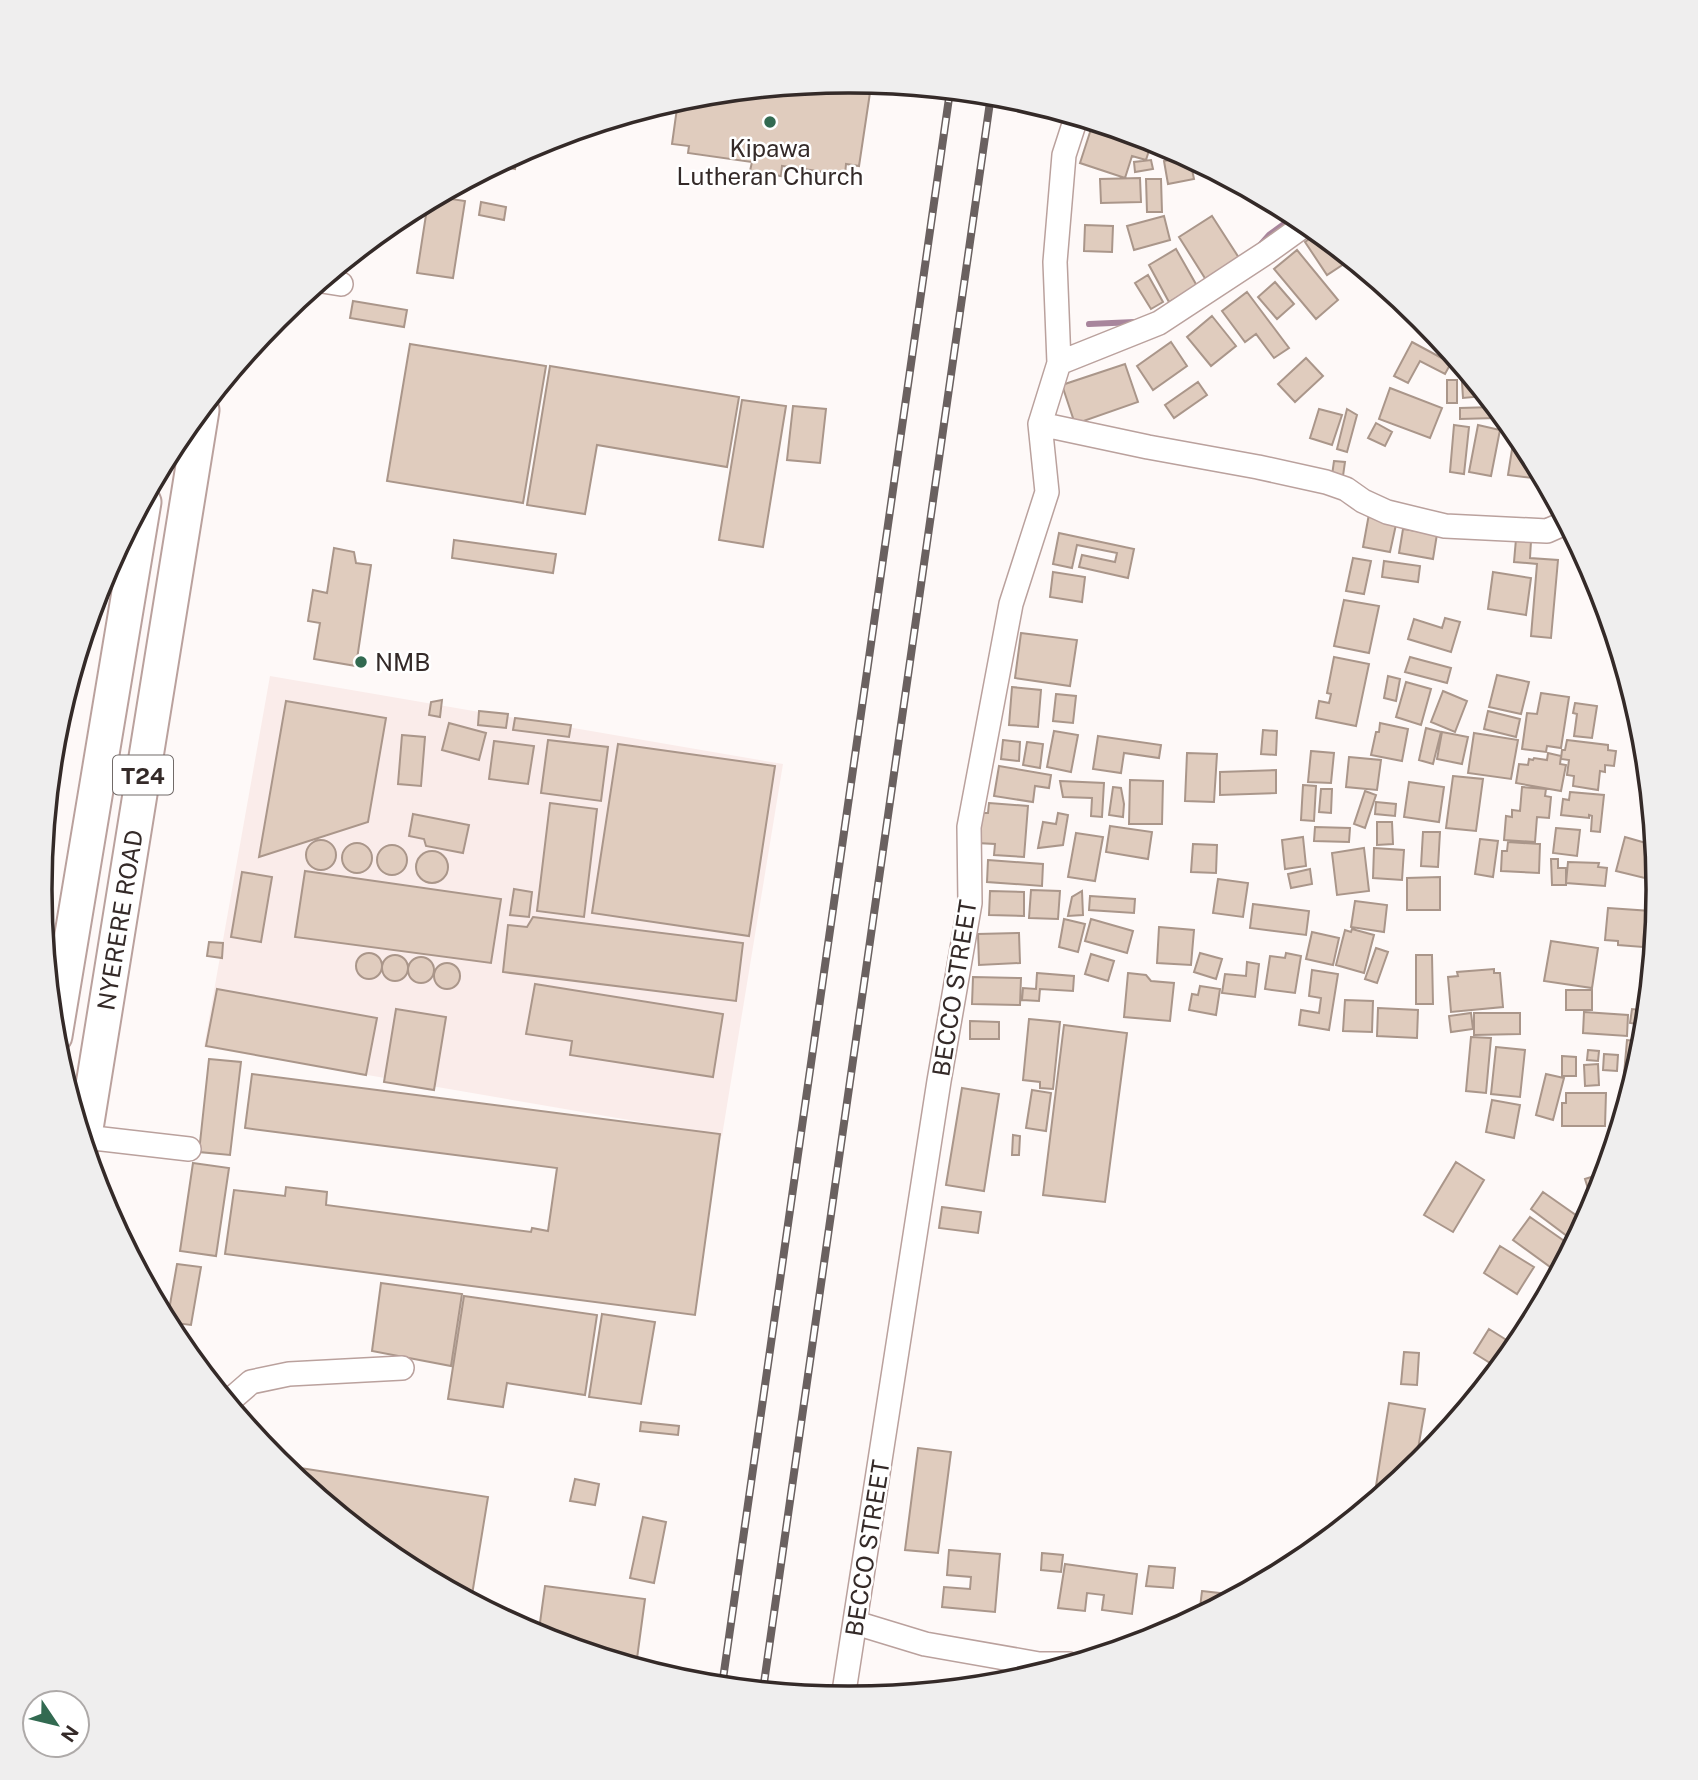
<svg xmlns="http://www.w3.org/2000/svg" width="1698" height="1780" font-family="'Public Sans',sans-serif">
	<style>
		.built { fill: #faecea }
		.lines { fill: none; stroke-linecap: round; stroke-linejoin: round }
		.stream { stroke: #a8859c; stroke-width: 6 }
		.building { fill: #e0ccbe; stroke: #aa968a; stroke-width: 2 }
		.minor-casing { stroke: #baa19d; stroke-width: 26 }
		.highway-casing { stroke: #baa19d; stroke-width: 37 }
		.minor { stroke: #fff; stroke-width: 23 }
		.highway { stroke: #fff; stroke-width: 33 }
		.rail-casing { stroke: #6a6160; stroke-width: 8 }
		.rail { stroke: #fff; stroke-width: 5; stroke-dasharray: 16; stroke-linecap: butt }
		.poi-dot { fill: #326a51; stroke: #fff; stroke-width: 2.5 }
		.labels { text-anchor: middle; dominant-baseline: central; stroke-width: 5; stroke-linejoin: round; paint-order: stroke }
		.shield { fill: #fff; stroke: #716a68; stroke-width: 2 }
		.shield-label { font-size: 23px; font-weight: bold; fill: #342a28 }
		.poi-label { font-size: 24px; fill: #342a28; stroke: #fff }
		.street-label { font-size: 24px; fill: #342a28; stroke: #fff }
		.rim { fill: none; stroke: #342a28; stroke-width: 3.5 }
	</style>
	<rect width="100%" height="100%" fill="#fef9f8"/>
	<path class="built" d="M270,676L783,764L722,1136L204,1047Z"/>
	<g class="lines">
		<path class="stream" d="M1261,244L1269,235L1295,216
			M1089,324L1135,322"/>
	</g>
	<path class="building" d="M843,82L871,86L859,166L846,164L845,175L782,166L781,176L750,171L752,162L688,153L689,146L672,144L678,101L692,97Z
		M1092,126L1136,141L1138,137L1152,141L1146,160L1132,156L1125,178L1080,163Z
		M1102,126L1136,136L1135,139L1101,128Z
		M1160,143L1172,150L1164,154Z
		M517,155L515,169L497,166Z
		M1185,157L1190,160L1194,179L1168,184L1164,161Z
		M1151,160L1153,169L1135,172L1134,162Z
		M1140,178L1141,202L1101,203L1100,179Z
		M1146,179H1161L1162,212H1147Z
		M438,197L465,201L453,278L417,273L428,202Z
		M481,202L506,207L504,220L479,215Z
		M1164,216L1170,240L1134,250L1127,226Z
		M1212,216L1241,261L1208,283L1179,237Z
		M1085,225L1113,226L1112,252L1084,251Z
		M1310,227L1350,260L1327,275L1305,242L1309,239L1304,231Z
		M1176,249L1197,286L1169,302L1149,265Z
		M1297,250L1338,300L1316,319L1274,269Z
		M1148,275L1163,302L1151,309L1135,283Z
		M1275,282L1294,304L1277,319L1258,297Z
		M1247,292L1289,348L1274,358L1256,334L1245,342L1222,311Z
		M353,301L407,310L404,327L350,318Z
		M1212,316L1236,346L1211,366L1187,337Z
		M1171,342L1187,366L1153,390L1137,366Z
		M1412,342L1451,363L1445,374L1420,361L1408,383L1394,376Z
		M410,344L546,366L523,503L387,481Z
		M1306,358L1323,376L1295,402L1278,384Z
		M1125,364L1138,402L1075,424L1062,385Z
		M550,366L739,397L727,467L597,445L585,514L527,505Z
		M1461,367L1485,396L1463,398Z
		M1447,380H1457V403H1447Z
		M1198,382L1207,395L1174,418L1165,405Z
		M1390,388L1442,408L1430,438L1379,419Z
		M742,400L786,406L763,547L719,540Z
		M793,406L826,409L820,463L787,460Z
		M1494,407L1496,418L1460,419V408Z
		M1319,409L1342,415L1332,445L1310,438Z
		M1347,409L1357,415L1347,452L1337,449Z
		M1376,423L1392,432L1385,446L1368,438Z
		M1454,425L1469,427L1464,474L1450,472Z
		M1478,425L1500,430L1491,476L1469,472Z
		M1514,437L1519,438L1522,441L1535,466L1533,478L1508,475Z
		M1334,461L1345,462L1343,476L1332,475Z
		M1369,514L1397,520L1390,552L1363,547Z
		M1403,529L1437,534L1433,559L1399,553Z
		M1059,533L1134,549L1128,578L1079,567L1082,555L1115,562L1117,553L1077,545L1072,568L1053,564Z
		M1516,539L1531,541L1530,558L1558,560L1551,638L1531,636L1537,564L1514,562Z
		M454,540L556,554L553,573L452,558Z
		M334,548L354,552L356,563L371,565L356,666L314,659L320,623L308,621L313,590L327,593Z
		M1353,558L1371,561L1364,594L1346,591Z
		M1384,561L1420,566L1418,582L1382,577Z
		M1053,572L1085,577L1082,602L1050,597Z
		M1493,572L1531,578L1526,615L1488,609Z
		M1344,600L1379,606L1369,653L1334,646Z
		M1445,618L1460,622L1451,652L1408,639L1414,619L1442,628Z
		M1021,633L1077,640L1070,686L1015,678Z
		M1334,657L1369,664L1356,726L1316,718L1319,701L1329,703L1331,694L1327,693Z
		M1410,657L1451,668L1447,683L1405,672Z
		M1497,675L1529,682L1521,714L1489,707Z
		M1388,676L1400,679L1396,701L1384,698Z
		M1406,682L1431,689L1421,725L1396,717Z
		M1012,687L1041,690L1038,727L1009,725Z
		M1443,691L1467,701L1455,732L1431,722Z
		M1541,693L1569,697L1561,748L1547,746L1546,752L1522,749L1527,713L1537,714Z
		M1056,694L1076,696L1073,723L1053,721Z
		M442,700L440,717L429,715L431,702Z
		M286,701L386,718L368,822L259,857Z
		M1575,703L1597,706L1592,738L1574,736L1577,714L1573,713Z
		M479,711L508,714L506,728L478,725Z
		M1488,711L1520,719L1516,737L1484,729Z
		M1633,716H1637L1641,729L1632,728Z
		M515,718L571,725L569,737L513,730Z
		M449,723L486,733L479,760L442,750Z
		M1380,723L1408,729L1402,761L1371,755L1376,732H1379Z
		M1426,728L1441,732L1433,764L1419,760Z
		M1263,730L1277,731L1276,755L1261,754Z
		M1054,731L1078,735L1071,772L1047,767Z
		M1442,732L1468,737L1462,764L1437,759Z
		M1474,733L1518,740L1511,779L1468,773Z
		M402,735L425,737L421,786L398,784Z
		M1098,736L1161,745L1159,758L1124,753L1121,773L1093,769Z
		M548,740L608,747L601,801L541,793Z
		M1003,740L1020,742L1019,761L1001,759Z
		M1567,740L1608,745V750L1616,751L1614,766L1605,765V772L1600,771L1598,790L1573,786L1574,776L1567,775L1569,760L1561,759L1562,750H1565Z
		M494,741L534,746L528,784L489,779Z
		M1027,742L1043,744L1040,768L1023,765Z
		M618,744L775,766L749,936L592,913Z
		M1311,751L1334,753L1331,783L1308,782Z
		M1187,753L1217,754L1214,802L1185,801Z
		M1548,753L1561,756L1560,764L1566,765L1561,791L1516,783L1519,764L1528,765L1529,759L1533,760L1534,758L1547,760Z
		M1349,757L1381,760L1377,790L1346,787Z
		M999,766L1051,775L1049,788L1035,786L1033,802L994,796Z
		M1276,770V793L1220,795V772Z
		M1453,776L1483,779L1476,831L1446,828Z
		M1130,780L1163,781L1162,824H1129Z
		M1060,781L1104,783L1102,817L1091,816L1092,798L1063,797Z
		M1409,782L1444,787L1439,822L1404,817Z
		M1303,785L1316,786L1314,821L1301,820Z
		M1113,787L1121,788L1124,804L1123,817L1109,815Z
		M1522,787L1546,789L1545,796L1551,797L1549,818L1537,817L1535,842L1504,840L1506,816L1512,817V810L1520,811Z
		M1321,789H1332L1331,813L1319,812Z
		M1365,791L1376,795L1365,828L1354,824Z
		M1570,792L1604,795L1600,832L1591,831L1592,816L1589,815V818L1561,815L1563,799L1569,800Z
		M1376,802L1396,804L1395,816L1375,814Z
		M550,803L597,809L584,917L537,911Z
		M989,803L1028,806L1024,857L994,855L995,844L977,843L979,813H988Z
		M1058,813L1068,815L1063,845L1038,848L1043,822L1056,824Z
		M413,814L469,825L463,853L426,846L424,839L409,836Z
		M1377,822H1392L1393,844L1377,845Z
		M1110,826L1152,832L1148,859L1106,852Z
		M1315,827L1350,828L1349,842L1314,841Z
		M1556,828L1580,830L1577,856L1553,853Z
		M1423,832H1440L1438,867L1421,866Z
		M1076,833L1103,837L1095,881L1068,877Z
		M1303,837L1306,866L1285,869L1282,840Z
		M1625,837L1653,845L1657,881L1616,871Z
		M1480,839L1498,841L1493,877L1475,874Z
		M306 855a15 15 0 1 1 30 0a15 15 0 1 1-30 0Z
		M1508,842L1540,844L1539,873L1501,871L1502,851H1507Z
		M342 858a15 15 0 1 1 30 0a15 15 0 1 1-30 0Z
		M1193,844L1217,845L1216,873L1191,872Z
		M377 860a15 15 0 1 1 30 0a15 15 0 1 1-30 0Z
		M1364,848L1369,891L1337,895L1332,853Z
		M1374,848L1404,850L1402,880L1373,878Z
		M416 867a16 16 0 1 1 32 0a16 16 0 1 1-32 0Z
		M1551,859H1558V868H1566V885H1552Z
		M988,860L1043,864L1042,886L987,882Z
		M1568,862L1599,863L1598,867L1607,868L1605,886L1566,883Z
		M1310,869L1312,884L1291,888L1288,874Z
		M305,871L501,899L491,963L295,937Z
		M242,872L272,877L261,942L231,937Z
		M1440,877V910H1407V878Z
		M1218,879L1248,883L1243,917L1213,913Z
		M514,889L532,892L529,917L510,915Z
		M1031,890L1060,891L1058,919L1029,918Z
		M990,891L1024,892V916L989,915Z
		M1082,891L1083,915L1068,916L1072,897Z
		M1090,896L1135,899L1134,913L1089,910Z
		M1355,901L1387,905L1384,932L1351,927Z
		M1253,904L1309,911L1306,935L1250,928Z
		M1608,908L1651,911L1649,934L1644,933L1643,947L1618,945V941L1605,940Z
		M533,917L743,943L736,1001L503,972L508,925L527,927Z
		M1064,919L1085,924L1078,952L1059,947Z
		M1091,919L1133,931L1127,953L1085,941Z
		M1159,927L1194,930L1191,965L1157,963Z
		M1352,929L1374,935L1364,973L1336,965L1345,930L1351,932Z
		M1312,932L1339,938L1333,965L1306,959Z
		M1019,933L1020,963L979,965L978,934Z
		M1551,941L1598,948L1592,988L1544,981Z
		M209,942L223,943L222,958L207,956Z
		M1376,948L1388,952L1377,983L1365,979Z
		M1200,953L1222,959L1216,979L1194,972Z
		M1286,953L1301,956L1295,993L1265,989L1270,956L1285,958Z
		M356 966a13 13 0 1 1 26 0a13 13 0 1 1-26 0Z
		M1091,954L1114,961L1108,981L1085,974Z
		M1416,955H1432L1433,1004H1416Z
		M382 968a13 13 0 1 1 26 0a13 13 0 1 1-26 0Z
		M408 970a13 13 0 1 1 26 0a13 13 0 1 1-26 0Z
		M1247,962L1259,964L1255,997L1222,993L1225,974L1246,976Z
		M434 976a13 13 0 1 1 26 0a13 13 0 1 1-26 0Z
		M1494,969V973H1500L1503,1007L1451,1012L1448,977L1458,976L1457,972Z
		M1312,970L1338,974L1329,1030L1299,1025L1301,1010L1319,1013L1321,998L1309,996Z
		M1037,973L1074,976L1073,991L1040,989L1039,1001L1022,1000L1023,988L1036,989Z
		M1128,973L1146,975L1151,981L1174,983L1170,1021L1124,1017Z
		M973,977L1021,978L1020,1005L972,1004Z
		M535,984L723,1014L713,1077L570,1055L572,1041L526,1034Z
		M1200,986L1220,989L1216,1015L1189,1010L1192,994L1198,995Z
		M217,989L377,1018L366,1075L206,1046Z
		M1566,990H1592V1010H1566Z
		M1642,999H1647L1642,1048L1631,1086H1623L1627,1040L1636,1041L1637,1024L1630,1023L1632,1009L1641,1010Z
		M1345,1000L1373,1001L1372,1032L1343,1031Z
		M1378,1008L1418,1010L1417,1038L1377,1036Z
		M396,1009L446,1017L434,1090L384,1082Z
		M1584,1012L1628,1015L1627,1036L1583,1033Z
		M1471,1013L1473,1029L1451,1032L1449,1016Z
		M1474,1013H1520V1034L1474,1035Z
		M1029,1019L1060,1022L1053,1089L1040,1088V1082L1023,1080Z
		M970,1021L999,1022V1039H970Z
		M1064,1025L1127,1033L1105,1202L1043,1195Z
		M1471,1037L1491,1038L1486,1093L1466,1091Z
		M1496,1047L1525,1050L1520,1097L1491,1094Z
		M1588,1050L1599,1051L1598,1061L1587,1060Z
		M1604,1054L1618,1055L1617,1071L1603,1070Z
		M1562,1056L1576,1057V1076H1562Z
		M209,1059L241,1062L230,1155L199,1152Z
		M1598,1064L1599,1085L1585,1086L1584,1065Z
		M252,1074L720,1134L695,1315L225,1254L234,1190L285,1196L286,1187L327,1192L326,1205L531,1232L532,1228L548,1231L557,1168L245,1128Z
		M1546,1074L1564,1078L1553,1120L1536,1115Z
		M962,1088L999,1094L984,1191L946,1185Z
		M1032,1090L1051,1093L1046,1131L1026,1128Z
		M1566,1093H1606L1605,1126H1562V1103H1566Z
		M1492,1100L1520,1105L1514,1138L1486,1132Z
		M1013,1135L1020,1136L1019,1155H1012Z
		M1456,1162L1484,1180L1453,1232L1424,1215Z
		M193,1163L229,1168L216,1256L180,1251Z
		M1604,1173L1596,1200L1593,1205L1585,1179Z
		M1543,1192L1580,1218L1567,1236L1531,1209Z
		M942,1207L981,1212L978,1233L939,1228Z
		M1530,1217L1570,1245L1553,1269L1513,1240Z
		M1500,1246L1534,1267L1517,1294L1484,1273Z
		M177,1264L201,1267L191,1325L167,1322Z
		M381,1283L462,1294L451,1366L372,1351Z
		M464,1296L597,1315L585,1395L507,1383L503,1407L448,1399Z
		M1531,1305L1537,1310L1533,1318L1526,1312Z
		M602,1314L655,1322L641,1404L589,1397Z
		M1489,1329L1516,1346L1498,1368L1474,1353Z
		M1404,1352L1419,1353L1417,1385L1401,1384Z
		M1389,1403L1425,1409L1415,1466L1389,1488L1376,1486Z
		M641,1422L679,1426L678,1435L640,1431Z
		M918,1448L951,1452L938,1553L905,1550Z
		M281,1465L488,1497L471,1601L399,1562Z
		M575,1479L599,1484L595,1505L570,1501Z
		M643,1517L666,1522L654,1583L630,1578Z
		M949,1550L1000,1554L995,1612L942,1607L944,1587L970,1589L971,1577L947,1575Z
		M1042,1553L1063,1555L1061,1572L1041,1570Z
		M1065,1564L1137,1574L1132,1614L1102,1610L1104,1595L1087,1593L1085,1611L1058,1608Z
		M1149,1566L1175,1568L1173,1588L1146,1586Z
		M545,1586L645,1599L636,1666L538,1637Z
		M1202,1591L1237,1595L1199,1616Z"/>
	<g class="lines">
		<g class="minor-casing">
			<path id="minor" d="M322,281L341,284
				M1059,363L1159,323L1267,252L1306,224
				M1040,424L1148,447L1258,467L1326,482L1346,489L1363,501L1387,512L1445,526L1547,531L1565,523
				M85,1137L189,1149
				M228,1402L251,1382L289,1374L402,1368
				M856,1623L925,1644L1039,1664H1069
				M843,1698L939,1081L970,903L969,827L1011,604L1047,492L1040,424L1059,363L1055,262L1064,155L1076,118"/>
		</g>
		<g class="highway-casing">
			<g id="highway">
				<path d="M55,1036L144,502"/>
				<path id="s1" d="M84,1141L202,410"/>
			</g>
		</g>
		<use href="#minor" class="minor"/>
		<use href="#highway" class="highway"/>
		<g class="rail-casing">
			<path id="rail" d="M722,1686L950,91
				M763,1690L991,95"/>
		</g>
		<use href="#rail" class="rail"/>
	</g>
	<g class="poi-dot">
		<circle cx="770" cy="122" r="7"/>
		<circle cx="361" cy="662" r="7"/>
	</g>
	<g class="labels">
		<rect class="shield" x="113" y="755.5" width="60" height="39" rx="5"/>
		<g class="shield-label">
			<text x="143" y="775">T24</text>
		</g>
		<g class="poi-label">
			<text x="770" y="148">Kipawa<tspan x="770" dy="28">Lutheran Church</tspan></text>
			<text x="375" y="662" text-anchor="start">NMB</text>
		</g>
		<g class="street-label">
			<text stroke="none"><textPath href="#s1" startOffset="224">NYERERE ROAD</textPath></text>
			<text transform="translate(954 988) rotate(-81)">BECCO STREET</text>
			<text transform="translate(867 1548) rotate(-81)">BECCO STREET</text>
		</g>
	</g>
	<path d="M0 0H1698V1780H0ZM848 93H850A796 796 0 0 1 1646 889V890A796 796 0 0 1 850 1686H848A796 796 0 0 1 52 890V889A796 796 0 0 1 848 93Z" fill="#efeeee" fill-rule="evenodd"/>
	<path class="rim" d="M848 93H850A796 796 0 0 1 1646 889V890A796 796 0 0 1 850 1686H848A796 796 0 0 1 52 890V889A796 796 0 0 1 848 93Z"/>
	<g transform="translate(56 1724) rotate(125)"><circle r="33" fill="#ffffff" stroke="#aeaaa9" stroke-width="2"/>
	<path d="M0-5L12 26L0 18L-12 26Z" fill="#326a51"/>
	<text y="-10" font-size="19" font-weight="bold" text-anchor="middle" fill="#342a28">N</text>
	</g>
</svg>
